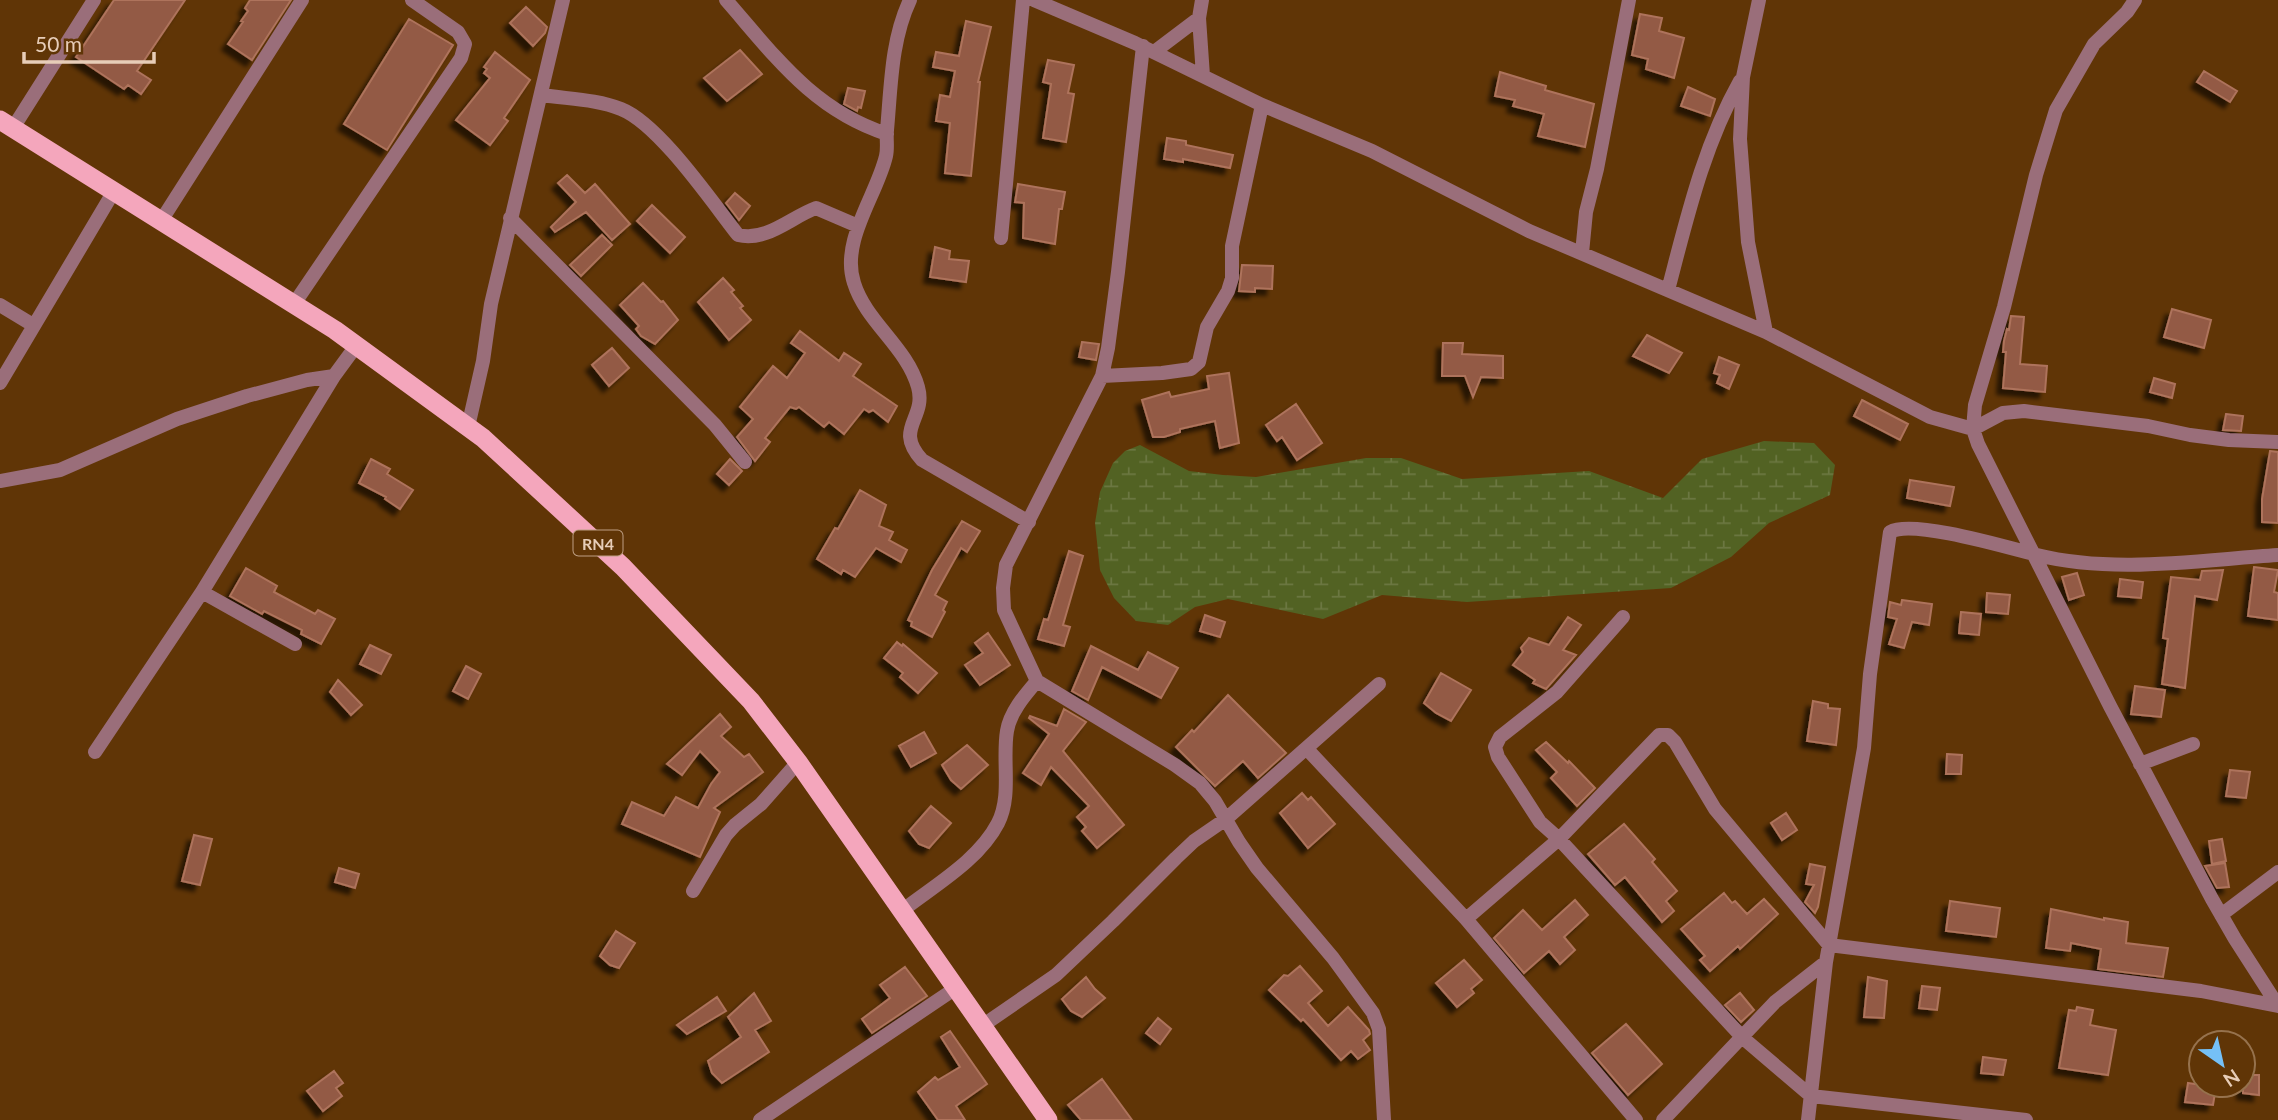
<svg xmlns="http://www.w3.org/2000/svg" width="2278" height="1120" font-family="Lato,sans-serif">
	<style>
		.wetland { fill: url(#wetland-marsh) }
		.building { fill: #935a44; stroke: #ae735c; stroke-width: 2; filter: url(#shadow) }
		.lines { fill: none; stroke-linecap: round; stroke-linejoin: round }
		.minor { stroke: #9a6e7a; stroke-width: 14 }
		.tertiary { stroke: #9a6e7a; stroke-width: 14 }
		.trunk { stroke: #f4a6bc; stroke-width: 19 }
		.labels { text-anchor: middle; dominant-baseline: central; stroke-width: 6; stroke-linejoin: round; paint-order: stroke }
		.shield { fill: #603506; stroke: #be9f83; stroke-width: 2 }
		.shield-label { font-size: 16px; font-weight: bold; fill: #e7cdb8 }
	</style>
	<defs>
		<pattern id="wetland-marsh" width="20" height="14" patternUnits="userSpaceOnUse" patternTransform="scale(1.75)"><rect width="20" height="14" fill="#526223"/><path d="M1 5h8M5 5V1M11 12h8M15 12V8" fill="none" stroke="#6b7741"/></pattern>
		<filter id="shadow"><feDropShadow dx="-6" dy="6" stdDeviation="2" flood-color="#0009"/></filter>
	</defs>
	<rect width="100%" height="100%" fill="#603506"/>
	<path class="wetland" d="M1764,441L1814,443L1835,465L1830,495L1769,523L1731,557L1671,588L1467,602L1382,595L1323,619L1228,599L1195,607L1168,625L1136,621L1114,598L1100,570L1095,523L1100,492L1113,463L1125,451L1140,445L1189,471L1223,475L1256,477L1366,458H1401L1462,479L1589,471L1663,498L1702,459Z"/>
	<path class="building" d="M114,0H185L137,71L151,80L141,94L128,85L124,89L76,57Z
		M250,0H291L252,60L228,44L243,22L241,21L248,11L245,8Z
		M526,7L547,27L545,33L533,46L510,23Z
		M1640,14L1662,18L1659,31L1684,38L1674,78L1646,69L1648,59L1632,55Z
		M409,19L453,45L387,150L344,124Z
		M966,21L991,27L978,82H980L971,176L945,173L950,123L936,121L940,95L950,97L955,71L933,67L936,52L959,56Z
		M740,50L762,74L727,101L704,78Z
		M495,52L530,80L504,118L508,121L490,145L456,120L490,78L484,73L487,69L484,67Z
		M1048,60L1074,65L1068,93L1074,94L1066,142L1043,138L1051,84L1043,82Z
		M2204,71L2237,91L2230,102L2197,82Z
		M1500,72L1546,86L1545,90L1594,104L1585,147L1538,136L1544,114L1513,106L1515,100L1495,96Z
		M1688,87L1715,99L1710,116L1681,106Z
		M848,88L865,91L861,108L858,107L857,111L844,104Z
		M1167,138L1186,141V145L1233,155L1230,168L1183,159V162L1164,159Z
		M567,175L585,193L595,184L630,224L612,240L586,212L555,232L551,227L576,202L558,183Z
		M1018,184L1065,192L1062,209H1059L1055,244L1023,238L1024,203L1015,202Z
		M735,193L750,206L739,220L726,203Z
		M652,205L685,237L670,253L637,221Z
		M602,235L612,245L581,276L570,265Z
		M935,247L950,251L949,259L969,261L966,282L930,277Z
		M1242,265L1273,266L1272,289L1255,288V292L1239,291Z
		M723,278L734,290L731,292L743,306L740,308L751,320L729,340L698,302Z
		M643,283L661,302L663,301L678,320L655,344L641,336L636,329L639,326L620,305Z
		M2172,309L2211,320L2204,348L2164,337Z
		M2011,316L2024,317L2020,364L2047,366L2045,392L2003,388L2006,352H2003L2004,341L2007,329L2009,330Z
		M800,331L839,361L844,353L861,364L853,376L897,406L888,422L873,410L869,412L864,409L844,434L829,422L824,427L799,407L796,409L790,407L765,438L770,442L755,461L737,437L753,419L740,407L773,366L787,378L805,353L791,343Z
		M1647,335L1682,353L1669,373L1633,356Z
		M1082,342L1099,344L1096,360L1079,357Z
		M1443,343H1463L1462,354L1503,356V378L1481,377L1473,397L1465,376H1442Z
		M612,348L629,368L609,386L592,365Z
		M1719,357L1739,365L1729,389L1717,383L1720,375L1714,373Z
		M1229,373L1239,443L1220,448L1215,421L1180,429V432L1164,437H1153L1142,400L1169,392L1171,397L1209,389L1207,376Z
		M2154,378L2175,384L2172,398L2150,392Z
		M1862,400L1908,424L1900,440L1854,416Z
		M1296,404L1322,443L1297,460L1282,437L1277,441L1266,425Z
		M2226,414L2243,416L2241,431L2223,430Z
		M2270,451L2278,452V523L2262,522V499Z
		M371,459L390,469L387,474L413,490L400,509L385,499L386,497L359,483Z
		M730,459L742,471L729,485L717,474Z
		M1910,480L1954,487L1950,506L1907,498Z
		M860,490L886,505L879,526L893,532L889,540L907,550L901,562L876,548L855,577L843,570L841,574L817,559L835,528L838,529Z
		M962,521L980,531L967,552L961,548L935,595L947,602L943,610L945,612L932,637L911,626L912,622L908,620L932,570Z
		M1069,551L1083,556L1063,625L1070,627L1064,646L1038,639L1044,619L1048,620Z
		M2254,567L2278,570L2274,592L2278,593V620L2248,616Z
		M246,568L277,586L274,592L315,614L318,610L335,619L321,644L301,634L302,630L264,611L262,614L230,596Z
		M2223,570L2217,600L2195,596L2185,688L2162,684L2168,639L2163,638L2171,577L2200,580L2202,571Z
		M2077,573L2084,595L2069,600L2062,577Z
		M2120,579L2143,582L2141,598L2118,596Z
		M1987,593L2010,595L2008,614L1986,612Z
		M1902,600L1932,604L1929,625L1912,622L1904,648L1889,644L1897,619L1888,617L1890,602L1901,605Z
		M1961,612L1981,614L1979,635L1959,633Z
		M1205,615L1225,622L1220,637L1200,631Z
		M1568,617L1581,625L1563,650L1576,655L1546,689L1533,683L1535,680L1513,665L1523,652L1521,648L1529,638L1549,645Z
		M988,633L1010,665L980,685L965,665L983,653L975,643Z
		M897,642L902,646L903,644L937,673L918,693L900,677L903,673L884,658Z
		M370,645L391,655L381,674L360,664Z
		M1091,646L1138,670L1148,652L1178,668L1161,698L1102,667L1088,700L1072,691Z
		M466,666L481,674L468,699L453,691Z
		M1441,673L1471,690L1451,721L1436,713L1424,703Z
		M338,680L362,705L351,715L330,692Z
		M2135,686L2165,690L2161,717L2131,714Z
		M1228,695L1286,753L1258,778L1243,761L1215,786L1176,747L1192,730L1194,732Z
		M1813,701L1828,704V708L1840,709L1836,745L1807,741Z
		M1064,709L1086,722L1063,751L1124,825L1097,848L1082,831L1086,827L1077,817L1089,806L1051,767L1041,785L1023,773L1049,734L1029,718L1030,716L1057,726Z
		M720,714L731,727L721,736L744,757L749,754L763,772L714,808L720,812L700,857L622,824L632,802L664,816L676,797L698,808L711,784L720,772L700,751L682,775L667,764Z
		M924,732L936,753L911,767L899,746Z
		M1546,742L1568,763L1569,761L1595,788L1577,806L1551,778L1557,772L1536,750Z
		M967,745L988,765L961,789L951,780L942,765Z
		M1947,754L1962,755L1961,774H1946Z
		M2230,770L2250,772L2246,798L2226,796Z
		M1302,793L1308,800L1311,797L1335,824L1308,848L1280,813Z
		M931,806L951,823L929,848L919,844L909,831Z
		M1786,813L1797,830L1782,840L1771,823Z
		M1624,824L1655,859L1652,862L1677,891L1666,901L1674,911L1662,922L1625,877L1615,885L1588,854Z
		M194,835L212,839L200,885L182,881Z
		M2222,839L2226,861L2212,864L2209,841Z
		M2225,863L2229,887L2217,888L2205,866Z
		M1810,864L1825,867L1818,907L1815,913L1805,902L1814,885L1806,884Z
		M339,868L359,874L355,888L335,882Z
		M1724,893L1732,903L1735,901L1747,914L1764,899L1778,914L1740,949L1738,946L1710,971L1700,960L1705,956L1681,929Z
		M1575,900L1588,915L1564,937L1575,950L1560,964L1549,951L1524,973L1494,938L1523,910L1542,930Z
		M1950,901L2000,908L1996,937L1946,931Z
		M2051,909L2104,920V918L2128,922L2126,943L2168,948L2163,977L2098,969L2101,949L2071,943L2070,951L2046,948Z
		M616,931L635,943L619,968L610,965L600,956Z
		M1464,960L1482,980L1471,989L1474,993L1457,1007L1436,983Z
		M1300,966L1322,991L1308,1003L1328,1026L1348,1007L1369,1030L1370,1034L1363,1040L1370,1050L1358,1059L1351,1051L1341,1060L1303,1019L1301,1021L1269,990L1284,975L1288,976Z
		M905,967L927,996L872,1033L862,1019L890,998L880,985Z
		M1086,977L1095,989L1105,998L1082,1017L1071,1011L1062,999Z
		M1868,977L1887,981L1884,1018L1864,1017Z
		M1922,986L1940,988L1937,1010L1919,1008Z
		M754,993L771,1021L755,1030L769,1052L722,1083L712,1073L708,1061L741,1037L728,1017Z
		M1740,993L1754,1010L1741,1022L1725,1005Z
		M717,997L726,1011L687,1034L677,1025Z
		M2077,1007L2093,1010L2090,1025L2116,1030L2108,1075L2059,1068L2069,1010L2076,1011Z
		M1158,1018L1171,1029L1160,1044L1146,1033Z
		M1626,1024L1662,1064L1628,1095L1592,1053Z
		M950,1031L987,1084L956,1106L965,1120H938L918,1092L935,1077L938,1080L960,1067L941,1037Z
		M1983,1057L2006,1060L2003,1075L1981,1073Z
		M334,1071L343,1083L336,1088L342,1096L323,1111L307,1091Z
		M2243,1075H2259V1095L2243,1093Z
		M1102,1079L1132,1120H1081L1068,1105Z
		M2188,1083L2216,1087L2213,1105L2185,1102Z"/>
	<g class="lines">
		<path class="minor" d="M726,0C775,56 813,110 887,134
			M910,0C891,40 891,87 887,130C886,139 888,148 886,156C877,195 840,241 854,283C866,322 907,347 918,387C927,419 893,428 922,460L1029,522
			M1034,0L1135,43L1262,105L1372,151L1529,231L1766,332L1930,417L1973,429L2003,413L2024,411L2148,426L2190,435L2229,440L2278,442
			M1202,0L1199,18L1203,76
			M1759,0L1743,77L1740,139L1748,242L1766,332
			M2135,0L2127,12L2094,44L2056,110L2036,175L2004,307L1975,405L1973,429L1978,444L2110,706L2212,899L2235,939L2278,1006
			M1154,52L1199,18
			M542,95C567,99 597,99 621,109C659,124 712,202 738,235C767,242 791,217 816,208L858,226
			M13,128L94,0
			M510,218L715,425L745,462
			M161,221L302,0
			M1001,238L1023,0
			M1582,253L1586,212L1597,169L1629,0
			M1668,290C1687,218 1703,147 1740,81
			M294,304L461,58L465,44L458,32L412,0
			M0,305L33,325
			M1102,376L1162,373L1191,369L1199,362L1207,327L1228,291L1232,278V246L1262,105
			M0,383L114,191
			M468,427L483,361L491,304L563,0
			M0,481L60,470L177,419L247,396L307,380L334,376
			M1623,617L1557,692L1500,737L1495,747L1498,757L1540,822L1559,839L1743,1038L1811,1096L2026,1120
			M295,644L202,592L334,376L356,346
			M1037,681L1175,765L1200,783L1215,801L1239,842L1257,868L1333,958L1373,1013L1379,1029L1384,1120
			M1307,749L1466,919L1636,1120
			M95,752L202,592
			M2140,764L2193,744
			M693,891L726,835L735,825L761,804L798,762
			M903,910C935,885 979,860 998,823C1012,796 1002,760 1007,731C1010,712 1025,695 1037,681L1004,610L1003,588L1006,565L1102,376L1108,348L1118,272L1143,46
			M2221,915L2278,872
			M1466,919L1559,839L1659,735H1668L1675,742L1715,809L1829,945L2201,991L2278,1006
			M982,1026L1056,975L1113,921L1176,858L1194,841L1226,819L1379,684
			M1663,1120L1775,1002L1826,962
			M1808,1120L1826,962L1864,748L1870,674L1890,532C1913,519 2009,548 2037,555C2114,574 2199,560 2278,555"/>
		<path class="tertiary" d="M760,1120L956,988"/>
		<path class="trunk" d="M0,120L335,330L483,438L623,567L751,701L798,762L1048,1120"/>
	</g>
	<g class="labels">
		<rect class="shield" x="573.5" y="530.5" width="49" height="25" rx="5"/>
		<g class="shield-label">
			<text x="598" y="543">RN4</text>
		</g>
	</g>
	<g transform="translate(2222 1064) rotate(146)"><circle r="33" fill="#603506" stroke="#96724d" stroke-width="2"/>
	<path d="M0-5L12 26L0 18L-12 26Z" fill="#75c0f6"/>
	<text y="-10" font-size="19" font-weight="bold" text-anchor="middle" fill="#e7cdb8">N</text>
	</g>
	<path d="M24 52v10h130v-10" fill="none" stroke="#e7cdb8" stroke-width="3.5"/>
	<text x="35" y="52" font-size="21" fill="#e7cdb8" stroke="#603506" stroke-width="5" paint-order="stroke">50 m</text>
</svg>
